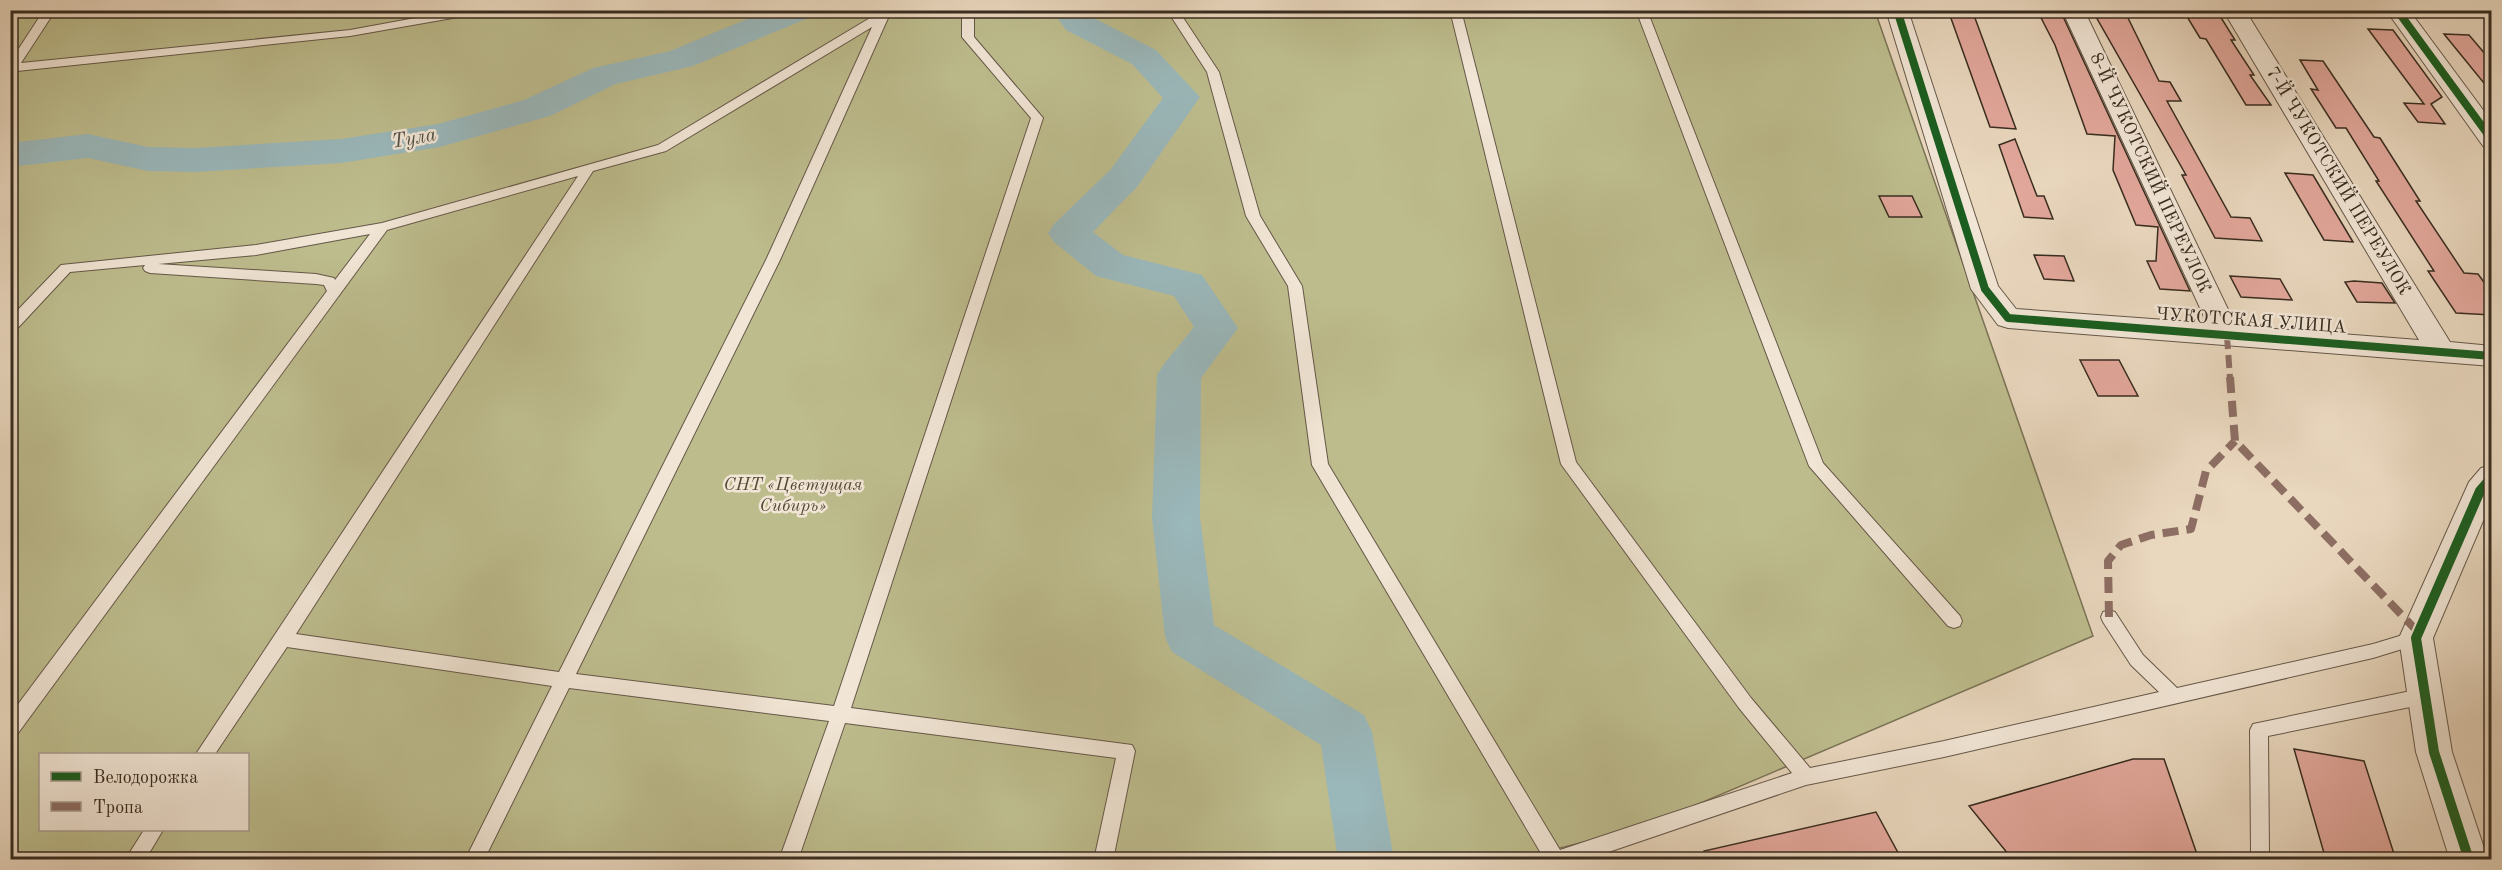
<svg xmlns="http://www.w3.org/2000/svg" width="2502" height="870" font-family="'Old Standard TT',serif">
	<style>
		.green { fill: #bdbc8d; stroke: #7b7456; stroke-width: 1.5; fill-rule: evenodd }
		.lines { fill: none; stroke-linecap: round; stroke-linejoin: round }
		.river { fill: #9ab7ba; fill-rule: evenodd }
		.building { fill: #e2a79b; stroke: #392d20; stroke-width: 1.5 }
		.service-casing { stroke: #655848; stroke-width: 2 }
		.minor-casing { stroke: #655848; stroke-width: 2 }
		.service { fill: #f1e5d5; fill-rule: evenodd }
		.minor { fill: #f1e5d5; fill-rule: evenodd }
		.quiet-far1 { stroke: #8d6e63; stroke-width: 6; stroke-dasharray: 13 6; stroke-linecap: butt }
		.quiet { stroke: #8d6e63; stroke-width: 8; stroke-dasharray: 16 8; stroke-linecap: butt }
		.cycleway-far1-casing { stroke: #f1e5d5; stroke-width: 10 }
		.cycleway-casing { stroke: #f1e5d5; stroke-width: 14 }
		.cycleway-far1 { stroke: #1b5e20; stroke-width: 8 }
		.cycleway { stroke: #1b5e20; stroke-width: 10 }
		.labels { text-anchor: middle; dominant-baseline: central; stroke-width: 5; stroke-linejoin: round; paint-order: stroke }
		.street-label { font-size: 18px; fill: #392d20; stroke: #f1e5d5 }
		.park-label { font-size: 18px; font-style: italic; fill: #534a36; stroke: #f1e5d5 }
		.water-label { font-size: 20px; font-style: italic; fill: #515046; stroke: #f1e5d5 }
	</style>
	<rect width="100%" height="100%" fill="#e9d7be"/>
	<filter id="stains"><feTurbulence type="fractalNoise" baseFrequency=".00333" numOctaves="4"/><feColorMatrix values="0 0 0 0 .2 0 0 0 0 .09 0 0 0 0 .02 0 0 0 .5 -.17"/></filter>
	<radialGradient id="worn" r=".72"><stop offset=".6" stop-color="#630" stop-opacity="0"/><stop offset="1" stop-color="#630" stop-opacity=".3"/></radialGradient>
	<path class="green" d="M10,11H1875L2093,636L1642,828L1515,859H11ZM40,754H248V830H40Z"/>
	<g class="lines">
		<path class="river" d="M769,10H815L811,17L693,66L616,84L550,116L440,147L341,163L195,172L148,171L88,158L10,167V143L88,134L148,147L195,148L341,139L438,124L524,100L593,68L670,51Z
			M1052,10H1086L1090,16L1156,50L1200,97L1137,187L1093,232L1123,255L1202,275L1238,328L1201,378L1200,518L1214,625L1364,715L1372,732L1394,860H1338L1321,745L1172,652L1165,637L1152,518L1157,375L1164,364L1194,327L1174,296L1096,276L1054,242L1048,233L1054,224L1111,169L1163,98L1132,64L1066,30Z"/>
	</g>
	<path class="building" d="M1948,10H1972L2016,129L1990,127Z
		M2037,10H2060L2190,291L2160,289L2147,261H2156L2158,227L2136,225L2113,170L2115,136L2087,134L2055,45Z
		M2095,15L2127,16L2159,81L2170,82L2181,101H2167L2231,217L2250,218L2262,241L2215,238L2182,175H2186Z
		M2186,15L2220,16L2235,40H2231L2254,75H2250L2271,105H2246L2206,39L2200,38Z
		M2368,29L2393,30L2442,97L2431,104L2445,124L2418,122L2404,103L2424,104Z
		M2444,34L2469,35L2492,62V93Z
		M2300,60L2323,61L2374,137L2380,138L2420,201H2416L2464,273L2478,274L2492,293V315L2456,313L2428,271H2434L2376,181H2379L2346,128H2336L2311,89L2318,90Z
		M2015,139L2037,196H2044L2053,219L2024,217L1999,145Z
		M2285,173L2313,175L2353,242L2324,240Z
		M1879,196H1912L1922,217H1889Z
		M2034,255L2064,256L2074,281L2044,279Z
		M2230,276L2280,279L2292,300L2241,297Z
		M2354,281L2382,283L2395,303L2357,302L2345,282Z
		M2080,360H2119L2138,396H2098Z
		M2294,749L2364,761L2396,860H2326Z
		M2133,759H2164L2199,860H2013L1969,806Z
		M1876,812L1902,860H1705L1704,851Z"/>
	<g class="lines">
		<g class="service-casing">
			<path id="service" d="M44,10H89L84,13L51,17L21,63L350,30L459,10H486L481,13L350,36L17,71L10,75V62Z
				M898,10L888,18L780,260L576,674L834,706L1031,118L962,37V10H974V37L1043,118L851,708L1132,745L1135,751L1113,860H1094L1116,758L845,723L798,860H779L829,721L569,688L484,860H465L552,686L287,647L215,754H196L578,176L387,230L16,736L10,738V715L327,291L324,285L316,284L150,273L145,271L143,268L145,265L70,272L15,331L10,332V318L61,265L256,245L382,223L658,145L880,12ZM872,27L766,260L559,672L296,634L593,171L666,151ZM370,234L335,280L334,278L316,274L158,264L256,255Z
				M1167,10H1178L1219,72L1260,216L1302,286L1328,464L1560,850L1792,773L1739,708L1561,464L1450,10H1461L1576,462L1751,698L1810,768L1944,741L2159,692L2131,665L2103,622L2101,617L2103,612L2109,610L2115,612L2143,655L2177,688L2373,644L2416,631L2422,633L2424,638L2422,643L2373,658L1944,757L1806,785L1585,860H1545L1312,465L1288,286L1246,216L1207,72Z
				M1636,10H1647L1823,463L1960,616L1962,621L1960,626L1954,628L1948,626L1809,466Z
				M2425,688L2431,691L2434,696L2431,701L2425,704L2268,736L2269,852L2267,858H2253L2251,852L2250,730L2253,724Z
				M144,830H163L145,860H125Z"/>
		</g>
		<g class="minor-casing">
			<path id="minor" d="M1886,10H1908L1998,286L2016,309L2207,323L2062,10H2084L2236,326L2419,340L2223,10H2245L2450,342L2492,346V366L2008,328L1998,325L1971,289Z
				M2386,10H2409L2492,122V148L2483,146Z
				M2492,465V500L2433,638L2452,752L2488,860H2450L2416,752L2399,638L2469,482L2481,468Z"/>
		</g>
		<use href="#service" class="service"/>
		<use href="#minor" class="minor"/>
		<path class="quiet-far1" d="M2227,336L2230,378"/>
		<path class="quiet" d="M2230,377L2235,441L2419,633
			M2109,617L2108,561L2121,545L2151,535L2191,529L2206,471L2235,441"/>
		<g class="cycleway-far1-casing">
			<path id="cycleway-far1" d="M1897,10L1985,289L2008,318L2492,356
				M2397,10L2492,140"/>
		</g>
		<g class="cycleway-casing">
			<path id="cycleway" d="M2469,860L2434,752L2416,638L2480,491L2492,477"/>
		</g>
		<use href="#cycleway-far1" class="cycleway-far1"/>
		<use href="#cycleway" class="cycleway"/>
	</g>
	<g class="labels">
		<g class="street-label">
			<text transform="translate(2150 173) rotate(65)">8-Й ЧУКОТСКИЙ ПЕРЕУЛОК</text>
			<text transform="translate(2338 181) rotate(59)">7-Й ЧУКОТСКИЙ ПЕРЕУЛОК</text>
			<text transform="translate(2251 321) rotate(4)">ЧУКОТСКАЯ УЛИЦА</text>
		</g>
		<g class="park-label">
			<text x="793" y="485">СНТ «Цветущая<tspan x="793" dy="21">Сибирь»</tspan></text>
		</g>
		<g class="water-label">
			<text transform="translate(414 139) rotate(-10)">Тула</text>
		</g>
	</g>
	<rect width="2502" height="870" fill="none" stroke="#e9d7be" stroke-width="36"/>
	<rect x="12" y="12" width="2478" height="846" fill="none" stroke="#392d20" stroke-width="3"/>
	<rect x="18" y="18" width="2466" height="834" fill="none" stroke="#392d20" stroke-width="1.5"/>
	<rect x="39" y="753" width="210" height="78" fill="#f1e5d5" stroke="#a79b8d" stroke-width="1.5"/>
	<rect x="51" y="772" width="30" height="9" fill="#1b5e20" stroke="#a79b8d" stroke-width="1.5"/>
	<text x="93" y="783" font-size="18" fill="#392d20">Велодорожка</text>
	<rect x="51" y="802" width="30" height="9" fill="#8d6e63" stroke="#a79b8d" stroke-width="1.5"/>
	<text x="93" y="813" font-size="18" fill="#392d20">Тропа</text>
	<rect width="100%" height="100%" filter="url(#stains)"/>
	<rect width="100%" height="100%" fill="url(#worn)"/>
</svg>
